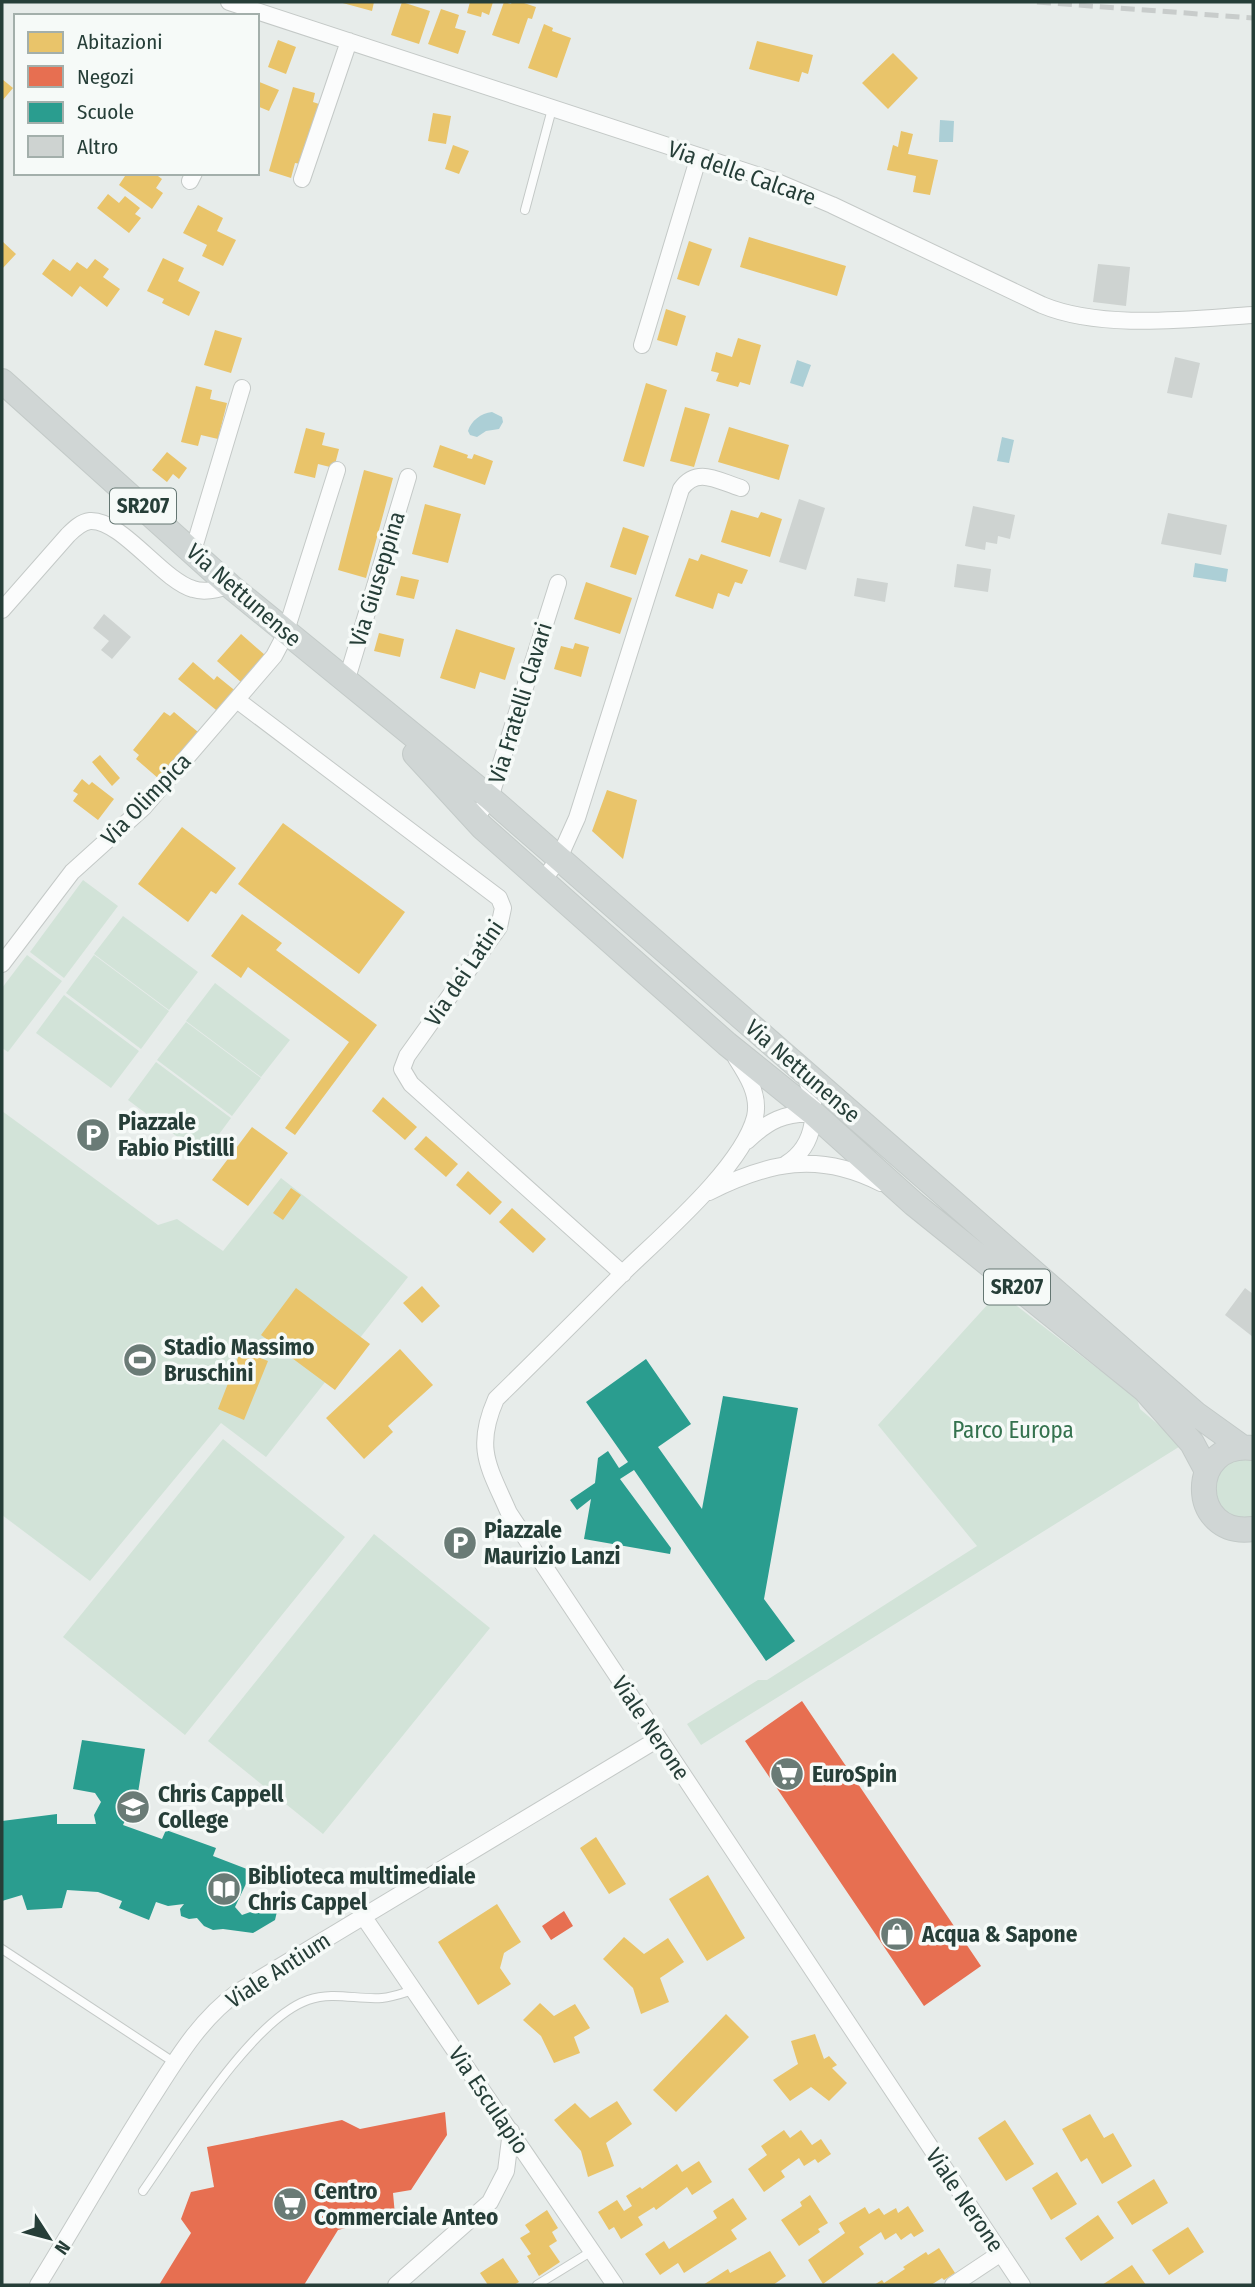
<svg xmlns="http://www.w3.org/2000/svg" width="1255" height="2287" font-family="'Fira Sans Condensed',sans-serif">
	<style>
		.green { fill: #d2e3d8 }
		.water { fill: #accfd6 }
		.homes { fill: #e9c46a }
		.shops { fill: #e76f51 }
		.schools { fill: #2a9d8f }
		.building { fill: #ced3d1 }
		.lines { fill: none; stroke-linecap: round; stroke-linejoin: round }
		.service-casing { stroke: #c4c9c7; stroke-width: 10 }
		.minor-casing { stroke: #c4c9c7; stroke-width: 18 }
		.primary-casing { stroke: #c3cac8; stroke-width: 26 }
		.service { stroke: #fbfcfc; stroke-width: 8 }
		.minor { stroke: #fbfcfc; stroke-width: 16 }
		.primary { stroke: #d0d6d5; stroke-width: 24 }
		.rail { stroke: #c8cccb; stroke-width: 5; stroke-dasharray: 14 7; stroke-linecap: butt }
		.labels { text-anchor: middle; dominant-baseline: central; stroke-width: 7; stroke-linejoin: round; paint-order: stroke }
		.shield { fill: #f6faf8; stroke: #647672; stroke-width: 2 }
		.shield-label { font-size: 21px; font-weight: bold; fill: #263e38 }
		.street-label { font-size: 23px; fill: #263e38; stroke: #f6faf8 }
		.poi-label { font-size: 23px; font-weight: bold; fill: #263e38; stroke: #f6faf8; text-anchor: start }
		.park-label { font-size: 23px; fill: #34724e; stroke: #f6faf8 }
	</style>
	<rect width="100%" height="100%" fill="#e7ecea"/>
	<path class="green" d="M83,880L118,906L64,978L30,952Z
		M123,916L198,972L169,1010L94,954Z
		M27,955L62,981L8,1052L2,1048V988Z
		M94,955L169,1011L141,1049L66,993Z
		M215,983L290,1040L261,1077L186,1021Z
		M64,995L139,1051L111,1088L36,1033Z
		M186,1022L261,1078L232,1116L157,1060Z
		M156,1062L231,1118L203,1156L128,1100Z
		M2,1111L158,1225L177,1219L223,1251L281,1178L408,1277L266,1457L221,1423L90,1581L2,1515Z
		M999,1292L1137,1399L1140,1409L1182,1445L701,1745L687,1724L758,1680H767L977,1546L878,1425Z
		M223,1439L345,1537L185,1735L63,1637Z
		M1253,1458V1519H1235L1218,1507L1215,1476L1229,1460Z
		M374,1534L490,1628L323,1834L208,1741Z"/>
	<path class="water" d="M940,120L954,121L953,142H939Z
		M797,360L811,365L803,387L790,383Z
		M492,412L502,417L503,422L499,429L486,431L477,437L470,435L468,431C471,421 481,413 492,412Z
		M1002,437L1014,440L1009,463L997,461Z
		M1195,563L1228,569L1226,582L1193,577Z"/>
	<path class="homes" d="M339,2H374L372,11Z
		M402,2L430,11L419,44L391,35Z
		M470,2H493L489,15L482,12L481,17L467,13Z
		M504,2L511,4L512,2H521L536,7L532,19L528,18L519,44L492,35Z
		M441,9L459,15L455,28L466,31L458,54L428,44Z
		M544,24L553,28L552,31L571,38L557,78L528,68Z
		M278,40L296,47L286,74L268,67Z
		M757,41L813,55L808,74L802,72L799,82L749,69Z
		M893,53L918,78L888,109L862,83Z
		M2,79L13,88L2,101Z
		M257,81L279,90L269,111L257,106Z
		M293,87L315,93L313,102L319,104L301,164L295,163L291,178L269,171Z
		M433,113L451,116L446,144L428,141Z
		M901,131L913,134L908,154L938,160L930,195L913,192L916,176L887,170L893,145L898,147Z
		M453,145L469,151L459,174L445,169Z
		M127,173L139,176L140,173H154L162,179L156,188L163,193L152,209L119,185Z
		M108,194L119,203L125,196L140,208L135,214L141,218L129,233L97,208Z
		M198,205L223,218L217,231L236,240L223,266L202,256L207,245L183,233Z
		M749,237L846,266L837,296L740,267Z
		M2,241L16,254L2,269Z
		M689,241L712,249L699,286L677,279Z
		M163,258L184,268L178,281L200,292L189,316L162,303L164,299L147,291Z
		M53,259L70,271L77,262L87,269L95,259L109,269L103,277L120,289L107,307L80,286L72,297L42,274Z
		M666,309L686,316L677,346L657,340Z
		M215,330L242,338L231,373L204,365Z
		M738,338L761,345L750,385L740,382L738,387L716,381L719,373L711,371L716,352L732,357Z
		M646,383L667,390L644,467L623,461Z
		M196,386L212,390L210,399L227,403L218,439L201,435L198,446L181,442Z
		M685,407L710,414L694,467L670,461Z
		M729,427L789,445L779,480L718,462Z
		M306,428L325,433L322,445L339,449L334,468L318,464L315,478L294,473Z
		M440,445L468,455L467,458L472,459L474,454L493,461L485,485L433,467Z
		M167,452L187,468L179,479L173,474L167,482L152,470Z
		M364,470L393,478L366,578L338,570Z
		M425,504L461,514L448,563L412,554Z
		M731,510L758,518L761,512L782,519L770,557L721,542Z
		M623,527L649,536L636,575L610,567Z
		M701,554L748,570L742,584L735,582L729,597L718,593L713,609L675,596L689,558L698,561Z
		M401,576L419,580L414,599L396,595Z
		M586,582L632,598L620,634L574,619Z
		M456,629L515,648L505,680L480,672L475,689L440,678Z
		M379,633L404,639L400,657L374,651Z
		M241,634L265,655L242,683L217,661Z
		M575,643L589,647L581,677L554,669L561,646L573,649Z
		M193,662L214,680L217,676L238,693L221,714L178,679Z
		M164,712L170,716L174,712L198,732L159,779L136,759L139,755L133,750Z
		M100,755L120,778L112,786L92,762Z
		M82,779L89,785L92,782L114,799L98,820L73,801L78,794L73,791Z
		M607,790L637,800L623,859L592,831Z
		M283,823L405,912L359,974L238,884Z
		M182,827L236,868L216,894L211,891L188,922L138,884Z
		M242,914L282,943L276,950L377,1025L295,1135L285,1128L349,1042L248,967L241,978L211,956Z
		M383,1097L417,1127L405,1140L372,1111Z
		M252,1127L288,1153L248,1206L212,1180Z
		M426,1136L458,1164L446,1177L414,1149Z
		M468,1171L502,1202L490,1215L456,1185Z
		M291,1188L301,1195L283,1220L273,1213Z
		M512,1208L546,1239L533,1253L499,1222Z
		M422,1286L440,1306L422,1323L403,1303Z
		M296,1288L370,1344L335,1390L261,1335Z
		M400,1349L433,1385L388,1426L393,1432L364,1459L326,1418Z
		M241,1350L268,1361L244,1420L218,1409Z
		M596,1837L626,1884L609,1894L580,1848Z
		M708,1875L745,1938L707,1961L669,1899Z
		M497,1904L521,1942L504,1953L500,1968L511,1984L478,2005L438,1942Z
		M624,1937L644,1954L668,1938L684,1962L660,1978L669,2002L641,2014L633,1988L603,1959Z
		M540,2003L554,2016L575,2004L590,2028L574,2037L580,2053L554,2063L541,2036L523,2020Z
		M726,2014L749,2037L676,2112L653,2090Z
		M815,2034L824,2059L829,2056L837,2065L832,2068L847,2083L829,2101L811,2087L790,2101L773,2080L798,2064L791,2041Z
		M617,2101L632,2124L606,2143L614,2166L588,2177L581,2151L554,2120L575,2103L590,2118Z
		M1090,2114L1104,2138L1113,2133L1132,2166L1102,2184L1087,2158L1081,2162L1062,2129Z
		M1005,2120L1034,2164L1006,2181L978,2138Z
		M784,2130L790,2138L801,2130L812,2145L821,2139L831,2154L818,2163L815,2159L804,2166L799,2158L781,2171L785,2177L764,2192L748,2169L767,2155L761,2146Z
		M699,2161L712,2182L692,2195L687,2187L656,2210L654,2207L638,2217L643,2225L621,2239L614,2227L609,2230L598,2212L617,2200L624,2211L632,2206L626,2196L640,2187L642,2189L677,2164L682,2172Z
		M1057,2172L1077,2204L1051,2220L1032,2188Z
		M1154,2179L1168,2203L1132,2225L1117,2202Z
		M810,2195L828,2223L818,2229L820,2232L799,2246L781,2220L802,2206L800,2202Z
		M733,2198L747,2219L731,2230L737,2239L684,2273L678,2263L660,2275L645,2254L664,2241L669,2249L717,2218L713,2211Z
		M908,2206L924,2231L914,2237L911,2233L901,2240L896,2233L885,2240L881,2232L859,2247L864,2254L823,2284L808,2260L845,2233L839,2223L865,2207L869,2214L879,2208L884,2215L896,2208L898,2213Z
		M547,2210L558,2228L552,2232L557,2241L549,2246L560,2262L539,2276L527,2256L531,2254L520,2238L530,2232L525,2225Z
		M1098,2215L1114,2238L1081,2261L1065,2238Z
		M1188,2227L1204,2252L1169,2275L1152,2250Z
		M939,2248L955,2273L944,2280L942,2278L931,2285H874L882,2280L884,2283L905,2269L903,2267L926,2252L928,2255Z
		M770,2251L786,2276L773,2285H703L728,2269L730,2273Z
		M503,2258L519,2282L514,2285H488L480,2273Z
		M1132,2265L1146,2285H1102Z"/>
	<path class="shops" d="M802,1701L981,1966L924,2006L745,1741Z
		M564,1911L573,1926L551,1940L542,1926Z
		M445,2112L447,2135L411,2190L393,2193L395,2215L338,2230L304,2285H159L191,2233L181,2219L191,2192L214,2187L207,2147L342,2120L360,2129Z"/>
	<path class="schools" d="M646,1359L691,1424L658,1447L702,1509L723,1396L798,1408L764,1599L795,1641L766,1661L634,1470L620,1479L671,1548L670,1554L584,1539L591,1499L577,1510L570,1500L595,1483L598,1458L608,1451L619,1468L628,1462L586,1402Z
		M82,1740L145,1749L137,1799L129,1797L125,1802L128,1814L123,1825L162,1839L166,1830L216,1848L213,1856L252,1871L235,1907L242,1915L262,1908L264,1899L279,1903L275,1920L253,1933L223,1929L213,1930L204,1926L197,1918L189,1919L181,1916L180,1909L184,1904L168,1906L156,1902L149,1920L119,1908L122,1901L98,1892L67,1890L62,1908L27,1910L22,1895L2,1901V1821L57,1814V1824H96L94,1815L101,1802L95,1793L73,1789Z"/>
	<path class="building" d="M1098,264L1130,267L1126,306L1093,302Z
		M1175,357L1200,363L1192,398L1167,393Z
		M799,499L825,508L806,570L779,562Z
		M973,506L1015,515L1010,539L998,536L997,544L986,542L985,550L965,546Z
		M1168,513L1227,525L1221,555L1161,544Z
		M957,564L991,569L988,592L954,587Z
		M857,578L888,583L885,602L854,596Z
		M104,614L131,637L112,659L101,650L109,641L93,628Z
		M1245,1288L1253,1294V1337L1225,1315Z"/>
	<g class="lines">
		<g class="service-casing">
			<path id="service" d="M525,210L552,109
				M2,1949L175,2063
				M143,2191C179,2140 251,2020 308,2000C334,1991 357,2000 382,1998C393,1997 403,1993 413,1990
				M537,2285L592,2251"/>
		</g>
		<g class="minor-casing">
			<path id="minor" d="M229,2L775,181L832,205L1042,305C1102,330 1189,319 1253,315
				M302,179L349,41
				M190,181L194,173
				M642,345L699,156
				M193,551L242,388
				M2,610L68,535C74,529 81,522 90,521C121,519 162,580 193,589C205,593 218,589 230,586
				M346,682L408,477
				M237,700L499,898L503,908L499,927L407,1056L402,1069L411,1084L623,1274
				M475,819L490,798L558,583
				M543,881L559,858L577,818L681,489C697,466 718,481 741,488
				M2,964L72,872L144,807L274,656L284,637L337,470
				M736,1058C747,1075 760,1095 755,1117C742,1167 662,1235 625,1271C582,1314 539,1357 496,1399C474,1449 489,1467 509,1513L1022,2285
				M747,1141C768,1121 785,1112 814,1114
				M786,1164C817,1145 819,1106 805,1076
				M709,1192C769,1162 818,1151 881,1183
				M363,1916L615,2285
				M38,2285C76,2223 112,2160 151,2099C176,2060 200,2019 238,1992L658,1739
				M396,2285L490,2202L506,2171L511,2131
				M953,2285L1001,2253"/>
		</g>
		<g class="primary-casing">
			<path id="primary" d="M2,381L230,586L490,798L1196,1414L1242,1447
				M415,754L482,827L625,954L727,1044L814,1114L914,1204L1145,1390L1192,1443L1207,1471
				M1253,1448C1187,1440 1188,1538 1253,1529"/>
		</g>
		<use href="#service" class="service"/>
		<use href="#minor" class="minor"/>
		<use href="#primary" class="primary"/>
		<path class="rail" d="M1037,2L1253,18"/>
	</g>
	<defs>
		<g id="parking-disc" transform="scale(1.75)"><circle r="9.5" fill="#6a7b76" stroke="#f6faf8"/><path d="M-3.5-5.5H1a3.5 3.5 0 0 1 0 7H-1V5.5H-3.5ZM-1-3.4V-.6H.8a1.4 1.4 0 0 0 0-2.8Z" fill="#fff"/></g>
		<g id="stadium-disc" transform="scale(1.75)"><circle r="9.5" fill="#6a7b76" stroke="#f6faf8"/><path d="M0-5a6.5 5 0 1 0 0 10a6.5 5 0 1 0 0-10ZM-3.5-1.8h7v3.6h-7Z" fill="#fff"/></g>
		<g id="supermarket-disc" transform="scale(1.75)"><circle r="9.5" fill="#6a7b76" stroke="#f6faf8"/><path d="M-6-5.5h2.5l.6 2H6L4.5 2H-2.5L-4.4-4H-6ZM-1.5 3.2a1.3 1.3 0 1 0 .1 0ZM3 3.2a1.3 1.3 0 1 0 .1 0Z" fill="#fff"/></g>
		<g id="school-disc" transform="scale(1.75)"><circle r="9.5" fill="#6a7b76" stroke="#f6faf8"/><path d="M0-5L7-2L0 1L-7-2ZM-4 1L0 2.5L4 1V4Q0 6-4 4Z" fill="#fff"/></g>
		<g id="library-disc" transform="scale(1.75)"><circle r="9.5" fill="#6a7b76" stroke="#f6faf8"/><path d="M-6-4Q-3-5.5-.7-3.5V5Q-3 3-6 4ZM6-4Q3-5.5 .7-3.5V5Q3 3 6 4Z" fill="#fff"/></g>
		<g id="shop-disc" transform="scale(1.75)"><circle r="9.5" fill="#6a7b76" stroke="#f6faf8"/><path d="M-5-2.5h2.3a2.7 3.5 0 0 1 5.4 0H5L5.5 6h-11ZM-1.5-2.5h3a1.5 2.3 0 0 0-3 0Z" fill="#fff"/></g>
	</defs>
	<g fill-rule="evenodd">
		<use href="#parking-disc" x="93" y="1135"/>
		<use href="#stadium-disc" x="140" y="1360"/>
		<use href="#parking-disc" x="460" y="1543"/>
		<use href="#supermarket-disc" x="787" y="1774"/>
		<use href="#school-disc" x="133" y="1807"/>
		<use href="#library-disc" x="224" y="1889"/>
		<use href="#shop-disc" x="897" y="1934"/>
		<use href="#supermarket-disc" x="290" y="2204"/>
	</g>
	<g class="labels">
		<g class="shield">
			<rect x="110" y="488.5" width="66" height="35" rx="5"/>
			<rect x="984" y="1269.5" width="66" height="35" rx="5"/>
		</g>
		<g class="shield-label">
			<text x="143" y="506">SR207</text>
			<text x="1017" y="1287">SR207</text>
		</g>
		<g class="street-label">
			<text transform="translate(742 173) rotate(19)">Via delle Calcare</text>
			<text transform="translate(377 579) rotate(-73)">Via Giuseppina</text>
			<text transform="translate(244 595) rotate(41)">Via Nettunense</text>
			<text transform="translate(520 703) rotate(-73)">Via Fratelli Clavari</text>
			<text transform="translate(146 799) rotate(-46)">Via Olimpica</text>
			<text transform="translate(464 973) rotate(-56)">Via dei Latini</text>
			<text transform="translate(803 1071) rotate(41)">Via Nettunense</text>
			<text transform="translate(651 1728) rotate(56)">Viale Nerone</text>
			<text transform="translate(278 1970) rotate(-33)">Viale Antium</text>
			<text transform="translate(489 2100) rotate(56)">Via Esculapio</text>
			<text transform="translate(965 2200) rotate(56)">Viale Nerone</text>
		</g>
		<g class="poi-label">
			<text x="118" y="1122">Piazzale<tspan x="118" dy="26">Fabio Pistilli</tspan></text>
			<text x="164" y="1347">Stadio Massimo<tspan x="164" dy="26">Bruschini</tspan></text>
			<text x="484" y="1530">Piazzale<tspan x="484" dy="26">Maurizio Lanzi</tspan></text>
			<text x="812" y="1774">EuroSpin</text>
			<text x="158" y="1794">Chris Cappell<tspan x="158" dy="26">College</tspan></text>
			<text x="248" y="1876">Biblioteca multimediale<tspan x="248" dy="26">Chris Cappel</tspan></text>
			<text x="922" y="1934">Acqua &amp; Sapone</text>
			<text x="314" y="2191">Centro<tspan x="314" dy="26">Commerciale Anteo</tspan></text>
		</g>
		<g class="park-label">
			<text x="1013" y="1430">Parco Europa</text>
		</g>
	</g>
	<rect width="1255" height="2287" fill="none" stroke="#263e38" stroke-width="7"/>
	<rect x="14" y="14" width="245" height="161" fill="#f6faf8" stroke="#a3afab" stroke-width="2"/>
	<rect x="28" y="32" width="35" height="21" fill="#e9c46a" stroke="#a3afab" stroke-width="2"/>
	<text x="77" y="49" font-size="21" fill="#263e38">Abitazioni</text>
	<rect x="28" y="66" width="35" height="21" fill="#e76f51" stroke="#a3afab" stroke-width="2"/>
	<text x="77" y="84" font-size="21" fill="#263e38">Negozi</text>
	<rect x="28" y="102" width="35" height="21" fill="#2a9d8f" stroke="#a3afab" stroke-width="2"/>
	<text x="77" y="119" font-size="21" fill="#263e38">Scuole</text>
	<rect x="28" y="136" width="35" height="21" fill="#ced3d1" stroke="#a3afab" stroke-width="2"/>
	<text x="77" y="154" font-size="21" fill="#263e38">Altro</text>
	<g transform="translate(49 2238) rotate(126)" stroke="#f6faf8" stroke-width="5" paint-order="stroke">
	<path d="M0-5L12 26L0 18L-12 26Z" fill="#263e38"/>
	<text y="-10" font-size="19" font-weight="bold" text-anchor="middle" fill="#263e38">N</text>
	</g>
</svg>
